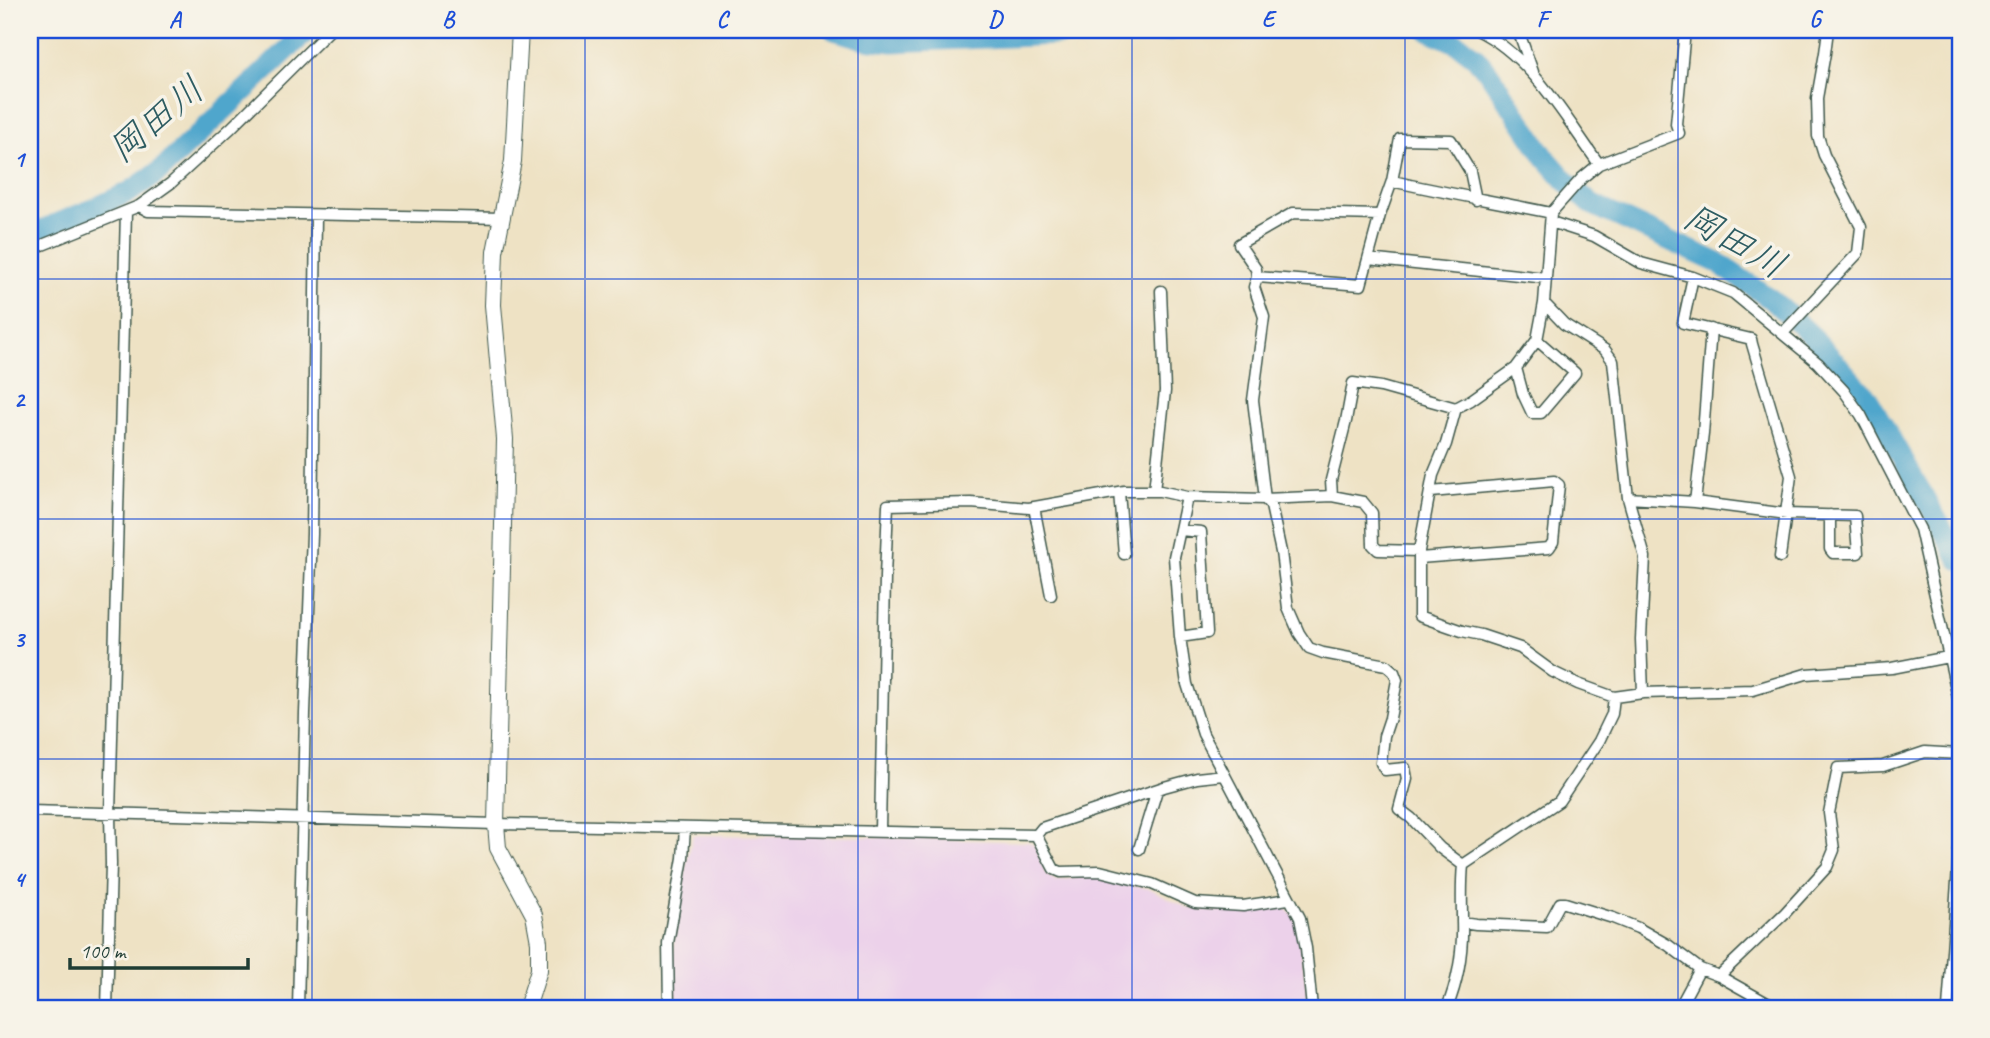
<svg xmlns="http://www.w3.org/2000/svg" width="1990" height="1038" font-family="Caveat,'Klee One',sans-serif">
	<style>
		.built { fill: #ecd1ea }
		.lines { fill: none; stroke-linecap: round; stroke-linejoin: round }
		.river { stroke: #4fa6cc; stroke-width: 21 }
		.street-casing { stroke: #3e564a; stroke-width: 13 }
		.secondary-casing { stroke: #3e564a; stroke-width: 18 }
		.street { stroke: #fff; stroke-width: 10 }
		.secondary { stroke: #fff; stroke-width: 16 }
		.grid { fill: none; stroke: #1d4ed8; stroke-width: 2; stroke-opacity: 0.55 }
		.labels { text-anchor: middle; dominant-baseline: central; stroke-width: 7; stroke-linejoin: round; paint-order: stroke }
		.water-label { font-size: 37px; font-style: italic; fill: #2d5c62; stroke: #f7f3e8 }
		.neatline { fill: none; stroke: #1d4ed8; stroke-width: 2.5 }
		.grid-label { font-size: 23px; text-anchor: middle; font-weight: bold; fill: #1d4ed8 }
	</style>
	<rect width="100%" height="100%" fill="#f7f3e8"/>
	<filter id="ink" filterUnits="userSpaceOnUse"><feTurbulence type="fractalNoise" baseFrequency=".0143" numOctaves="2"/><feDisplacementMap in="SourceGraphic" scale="14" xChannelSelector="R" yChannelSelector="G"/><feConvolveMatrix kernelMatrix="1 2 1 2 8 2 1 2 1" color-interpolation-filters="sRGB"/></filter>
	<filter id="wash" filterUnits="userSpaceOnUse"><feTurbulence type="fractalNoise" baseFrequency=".00686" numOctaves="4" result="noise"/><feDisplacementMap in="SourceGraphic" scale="28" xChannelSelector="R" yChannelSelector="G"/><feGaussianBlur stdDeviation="1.57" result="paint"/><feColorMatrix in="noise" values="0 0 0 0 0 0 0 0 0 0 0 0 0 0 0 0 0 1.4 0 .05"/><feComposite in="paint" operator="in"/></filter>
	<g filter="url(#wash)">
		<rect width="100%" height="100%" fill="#eee2c4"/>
		<path class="built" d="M693,835L883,837L1029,842L1036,846L1046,874L1056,881L1099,874L1135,886L1151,889L1188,908L1214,911L1286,908L1294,916L1296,922L1310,1008H674V940L687,861Z"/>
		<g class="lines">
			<path class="river" d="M834,30L864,39L893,42L1169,30
				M1428,30L1458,44L1474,56L1489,73L1545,157L1566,181L1591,204L1718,263L1772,300L1809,333L1867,397L1960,560
				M30,235L95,208L131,191L160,171L308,30"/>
		</g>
	</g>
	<g filter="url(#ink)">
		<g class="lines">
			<g class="street-casing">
				<path id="street" d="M1477,30C1531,56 1564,116 1599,164
					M1518,30L1533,72
					M1685,30L1676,124L1679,133L1599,164L1582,178L1551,213L1544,303L1537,340L1516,368L1471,400L1456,408L1446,444L1433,475L1419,551V616L1462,631L1481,635L1520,648L1553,672L1578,684L1614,697L1643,693L1753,690L1806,674L1892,668L1948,657
					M1392,181C1445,193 1498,202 1551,213
					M139,206L148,211L503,218
					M1551,222L1594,236L1641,263L1693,277L1733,293L1818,363L1844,391L1861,415L1920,529L1960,706
					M30,250L139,206L171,183L231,128L330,30
					M1368,259L1546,278
					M1257,277L1361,285L1380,215
					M1693,277L1683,323L1751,339L1752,344L1791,476L1780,557
					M1544,303L1564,324L1605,350L1613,361L1628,498L1645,557L1641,639L1643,693
					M1783,333L1858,253L1861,227L1824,155L1818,136L1817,98L1825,53L1828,30
					M1516,368L1523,394L1532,413H1541L1575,373L1537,340
					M1154,491L1165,391L1161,291
					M1119,492L1124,554
					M1332,496L1331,480L1346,421L1353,383L1381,387L1456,408
					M1187,497L1174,557L1180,637L1187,684L1203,734L1300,918L1306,948L1312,1008
					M1628,498L1695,502L1787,514L1855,516L1858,553H1833L1830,549V515
					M1695,502L1703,434L1711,329
					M1034,507L1051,595
					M1419,558L1549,548L1553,542L1559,485L1554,481L1431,492
					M1180,637L1207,633L1201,532L1180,530
					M30,811L496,824L1036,835L1054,869L1061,872L1100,871L1152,884L1195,903L1243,906L1288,899
					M880,831L885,577L888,505L971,503L1029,508L1124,491H1160L1187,497L1265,499L1332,496L1363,502L1372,513L1373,545L1378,550L1419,551
					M1038,833L1042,828L1164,787L1197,778L1224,775
					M1139,849L1157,790
					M1463,865L1440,848L1411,818L1399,809L1407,779L1405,768L1385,770L1381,763L1384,736L1390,718L1397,680L1394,672L1386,665L1323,653L1309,648L1299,633L1288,608L1281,552L1271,506L1265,499L1253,400L1264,317L1254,287L1257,277L1256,269L1239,244L1293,213L1380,215L1392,181L1400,139L1451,140L1470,171L1476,200
					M1463,865L1559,801L1599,741L1612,714L1614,697
					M1462,922L1476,924L1547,927L1560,903H1565L1613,918L1638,928L1668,945L1700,969L1719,976L1776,1008
					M1719,976L1785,913L1827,867L1834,850L1829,813L1838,768L1883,766L1925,752L1960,754
					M107,1008L111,864L110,814L126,212
					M298,1008L305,713L312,534L316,215
					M669,1008L668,943L683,858L685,828
					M1447,1008C1458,981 1463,950 1462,921C1462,901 1461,885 1463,865
					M1679,1008L1700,969
					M1948,1008L1960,840"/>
			</g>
			<g class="secondary-casing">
				<path id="secondary" d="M520,30L513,161L495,252L493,305L505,439L496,824L498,848L534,915L539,942V970L527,1008"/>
			</g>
			<use href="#street" class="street"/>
			<use href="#secondary" class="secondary"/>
		</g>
	</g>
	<path class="grid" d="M312,30V1008M585,30V1008M858,30V1008M1132,30V1008M1405,30V1008M1678,30V1008M30,279H1960M30,519H1960M30,759H1960"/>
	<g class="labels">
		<g class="water-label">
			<text transform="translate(156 119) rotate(-40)">岡田川</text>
			<text transform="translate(1735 241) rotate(30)">岡田川</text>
		</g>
	</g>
	<rect width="1990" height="1038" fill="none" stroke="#f7f3e8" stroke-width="77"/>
	<path d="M70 958v10h178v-10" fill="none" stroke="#1f3d34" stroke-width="3.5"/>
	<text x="80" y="958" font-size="21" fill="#1f3d34" stroke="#f7f3e8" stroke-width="5" paint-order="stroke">100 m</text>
	<rect x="38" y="38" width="1914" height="962" class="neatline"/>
	<g class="grid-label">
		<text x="175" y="27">A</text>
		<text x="448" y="27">B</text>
		<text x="722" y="27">C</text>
		<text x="995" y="27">D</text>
		<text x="1268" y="27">E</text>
		<text x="1542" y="27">F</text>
		<text x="1815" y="27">G</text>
		<text x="19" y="167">1</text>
		<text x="19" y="407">2</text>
		<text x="19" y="647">3</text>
		<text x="19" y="887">4</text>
	</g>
</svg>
